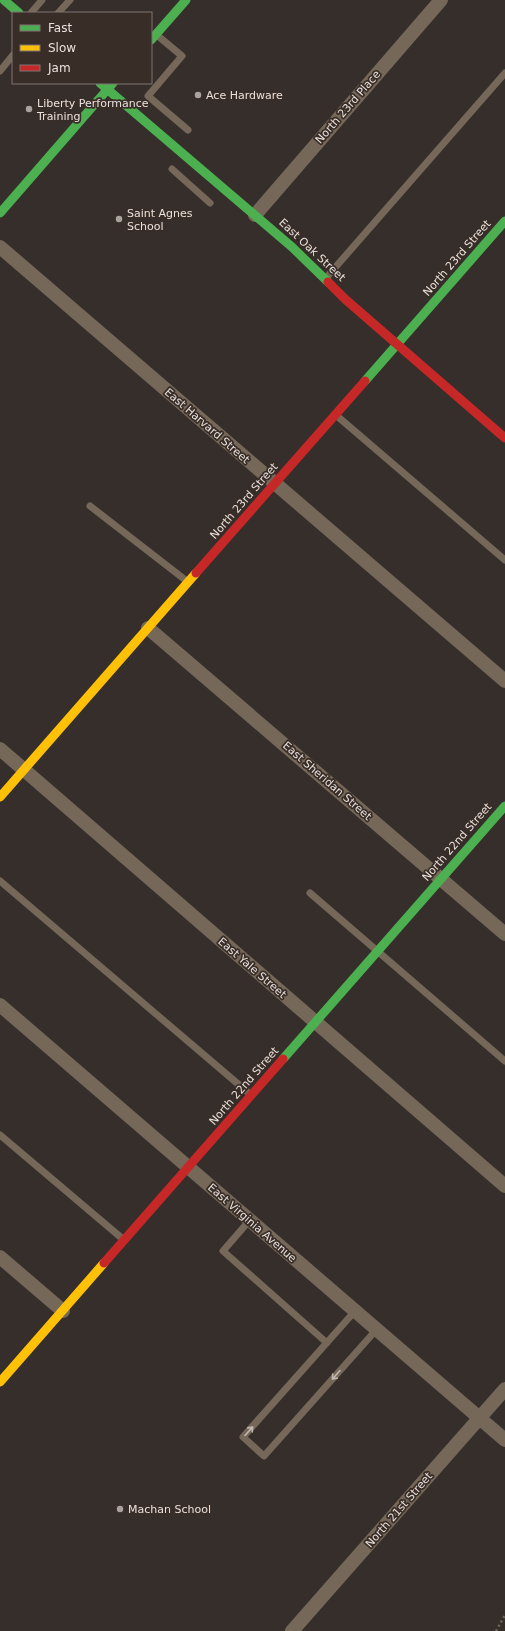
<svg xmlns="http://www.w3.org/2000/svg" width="505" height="1631" font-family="'DejaVu Sans',sans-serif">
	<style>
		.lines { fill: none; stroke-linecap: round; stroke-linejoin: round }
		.path { stroke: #70665d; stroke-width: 2.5; stroke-dasharray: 2 3; stroke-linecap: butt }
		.lane { stroke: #756859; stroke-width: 7 }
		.street { stroke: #756859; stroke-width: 14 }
		.fast { stroke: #4caf50; stroke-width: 9 }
		.slow { stroke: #ffc107; stroke-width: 9 }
		.jam { stroke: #c62828; stroke-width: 9 }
		.oneway { stroke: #c0b7af }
		.poi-dot { fill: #aaa29f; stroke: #392d27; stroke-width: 1.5 }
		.labels { text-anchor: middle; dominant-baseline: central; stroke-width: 3.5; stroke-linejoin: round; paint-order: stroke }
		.poi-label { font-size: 11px; fill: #e9e1dd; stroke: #392d27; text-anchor: start }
		.street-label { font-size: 11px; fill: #e9e1dd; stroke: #392d27 }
	</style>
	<rect width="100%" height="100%" fill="#352e2b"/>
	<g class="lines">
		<path class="path" d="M496,1631L505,1615"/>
		<path class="lane" d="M31,13L42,0
			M58,13L70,0
			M158,36L182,56L148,96L188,130
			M0,71L13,55
			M172,169L210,203
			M326,278L505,73
			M337,416L505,560
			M90,506L188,582
			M0,881L251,1095
			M310,893L505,1061
			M0,1135L124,1240
			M249,1221L223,1251L327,1343
			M355,1311L243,1437L264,1456L377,1329"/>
		<path class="street" d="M255,215L441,0
			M0,247L505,681
			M148,628L505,934
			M0,749L505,1186
			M0,1005L505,1440
			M0,1257L63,1311
			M292,1631L505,1389"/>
		<path class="fast" d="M4,0L19,13
			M151,40L186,0
			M100,83L292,247L328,282
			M0,213L113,83
			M365,381L505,221
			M283,1059L505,806"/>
		<path class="slow" d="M0,797L196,573
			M0,1382L104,1263"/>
		<path class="jam" d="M328,282L345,299L505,438
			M196,573L365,381
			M104,1263L283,1059"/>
	</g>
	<defs><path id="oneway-shaft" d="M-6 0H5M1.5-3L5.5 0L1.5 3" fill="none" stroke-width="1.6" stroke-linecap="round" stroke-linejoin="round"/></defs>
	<g class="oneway">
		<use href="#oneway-shaft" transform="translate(336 1375) rotate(132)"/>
		<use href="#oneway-shaft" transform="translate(249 1431) rotate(-48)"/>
	</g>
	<g class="poi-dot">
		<circle cx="198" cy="95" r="4"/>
		<circle cx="29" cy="109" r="4"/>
		<circle cx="119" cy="219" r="4"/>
		<circle cx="120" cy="1509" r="4"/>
	</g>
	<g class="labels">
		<g class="poi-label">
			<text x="206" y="95">Ace Hardware</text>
			<text x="37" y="103">Liberty Performance<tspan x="37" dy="13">Training</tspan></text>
			<text x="127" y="213">Saint Agnes<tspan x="127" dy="13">School</tspan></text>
			<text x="128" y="1509">Machan School</text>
		</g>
		<g class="street-label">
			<text transform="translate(348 107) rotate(-49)">North 23rd Place</text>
			<text transform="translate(312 250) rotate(43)">East Oak Street</text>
			<text transform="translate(457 258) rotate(-49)">North 23rd Street</text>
			<text transform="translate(207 426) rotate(41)">East Harvard Street</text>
			<text transform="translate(244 501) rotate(-49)">North 23rd Street</text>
			<text transform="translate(327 781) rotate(41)">East Sheridan Street</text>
			<text transform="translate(457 842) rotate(-49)">North 22nd Street</text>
			<text transform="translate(252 968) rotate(41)">East Yale Street</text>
			<text transform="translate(244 1086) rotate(-49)">North 22nd Street</text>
			<text transform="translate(252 1223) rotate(41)">East Virginia Avenue</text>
			<text transform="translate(399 1510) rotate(-49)">North 21st Street</text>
		</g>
	</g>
	<rect x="12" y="12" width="140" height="72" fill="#392d27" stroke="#7f7570"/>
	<rect x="20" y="25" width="20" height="6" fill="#4caf50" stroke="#7f7570"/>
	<text x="48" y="32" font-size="12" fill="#e9e1dd">Fast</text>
	<rect x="20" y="45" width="20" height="6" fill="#ffc107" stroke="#7f7570"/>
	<text x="48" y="52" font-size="12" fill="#e9e1dd">Slow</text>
	<rect x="20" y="65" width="20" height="6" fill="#c62828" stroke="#7f7570"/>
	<text x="48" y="72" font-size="12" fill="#e9e1dd">Jam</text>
</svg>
